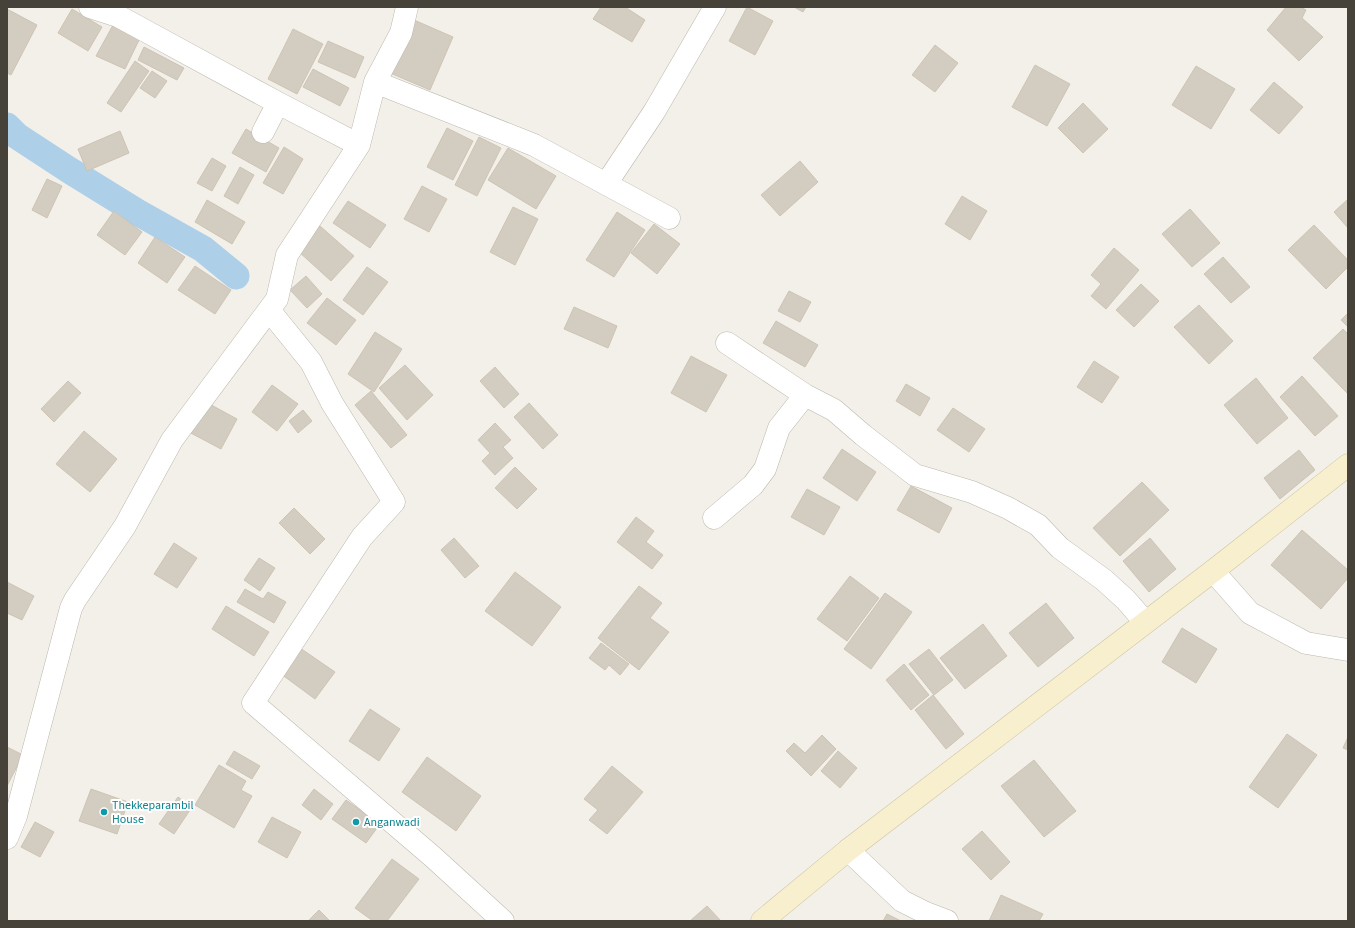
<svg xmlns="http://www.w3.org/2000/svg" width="1355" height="928" font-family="'Source Sans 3',sans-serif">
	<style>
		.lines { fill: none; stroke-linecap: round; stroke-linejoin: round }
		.canal { stroke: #adcfe8; stroke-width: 27 }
		.building { fill: #d3ccc0; stroke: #cdc4b4 }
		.street-casing { stroke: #bdb8ad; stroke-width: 23 }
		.secondary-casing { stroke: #cdc29f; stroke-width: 23 }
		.street { stroke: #fff; stroke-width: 22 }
		.secondary { stroke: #f8efce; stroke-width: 22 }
		.culture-dot { fill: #0f9aa8; stroke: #fff; stroke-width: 1.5 }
		.labels { text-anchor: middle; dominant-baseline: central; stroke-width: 4; stroke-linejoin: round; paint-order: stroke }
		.culture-label { font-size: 12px; fill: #0d838f; stroke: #fff; text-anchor: start }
	</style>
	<rect width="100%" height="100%" fill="#f3f0ea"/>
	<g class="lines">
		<path class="canal" d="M7,126L17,136L69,170L137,212L203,249L236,276"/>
	</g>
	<path class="building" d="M601,7H625L645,20L632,42L593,19Z
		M747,7L773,21L755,55L729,41Z
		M794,7H806L803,12Z
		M1286,7H1301L1306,10L1302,18L1323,37L1299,61L1267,30Z
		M7,9L37,25L11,75L7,73Z
		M72,9L102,27L88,51L58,33Z
		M118,16L141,36L125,69L96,56Z
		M414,20L453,37L430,90L390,73Z
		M293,29L323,44L297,94L268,79Z
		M328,41L364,57L355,78L318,62Z
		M935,45L958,63L935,92L912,75Z
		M144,47L184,68L177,80L138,60Z
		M135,61L149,71L121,112L107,103Z
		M1035,65L1070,84L1047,126L1012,107Z
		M1196,66L1235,89L1211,129L1172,105Z
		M313,69L349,88L340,106L303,87Z
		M152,71L167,81L155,98L140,88Z
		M1274,82L1303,107L1279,134L1250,110Z
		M1083,103L1108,129L1083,153L1058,128Z
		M447,128L473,141L453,180L427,167Z
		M246,129L279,148L266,172L232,153Z
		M120,131L129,153L87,171L78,149Z
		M479,137L501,148L477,196L455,185Z
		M284,147L303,159L283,194L263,183Z
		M508,148L556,176L536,209L488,180Z
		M212,158L226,166L212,191L197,183Z
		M800,161L818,182L780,216L761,195Z
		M240,167L254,175L238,204L224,196Z
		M47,179L62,186L47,218L32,210Z
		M422,186L447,199L429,232L404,219Z
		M962,196L987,211L970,240L945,224Z
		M1348,199V228L1334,212Z
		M207,200L245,222L232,244L195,222Z
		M348,201L386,225L370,248L333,223Z
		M513,207L538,219L515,265L490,252Z
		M1190,209L1220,243L1192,267L1162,234Z
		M114,211L142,232L125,255L97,235Z
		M617,212L645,230L614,277L586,260Z
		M654,224L680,244L657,274L631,253Z
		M1314,225L1348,260V267L1326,289L1288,250Z
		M320,226L354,256L331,281L298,251Z
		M155,237L185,257L167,283L138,263Z
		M1114,248L1139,270L1106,309L1091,296L1101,284L1091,275Z
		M1223,257L1250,287L1231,303L1204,274Z
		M195,266L231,290L215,314L178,290Z
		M367,267L388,282L363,315L343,300Z
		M306,276L322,294L307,308L290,290Z
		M1141,284L1159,301L1134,327L1116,310Z
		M789,291L811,302L800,322L778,311Z
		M327,298L356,320L336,345L307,323Z
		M1199,305L1233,341L1209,364L1174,327Z
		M574,307L617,326L608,348L564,329Z
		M1348,313V327L1341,320Z
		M776,321L818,345L805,367L763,343Z
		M1343,329L1348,334V394L1313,358Z
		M375,332L402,349L374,392L348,374Z
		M691,356L727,375L706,412L671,393Z
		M1094,361L1119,377L1102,403L1077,387Z
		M405,365L433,395L407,420L379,388Z
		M495,367L519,394L504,408L480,381Z
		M1302,376L1338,416L1315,436L1280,397Z
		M1256,378L1288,418L1257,444L1224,405Z
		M68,381L81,393L54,422L41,409Z
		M906,384L930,398L920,416L896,401Z
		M272,385L298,404L277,431L252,412Z
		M371,391L407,435L391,448L355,405Z
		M204,401L237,419L221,449L187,431Z
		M529,403L558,435L543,449L514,417Z
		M953,408L985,429L969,452L937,430Z
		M303,410L312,421L298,433L289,421Z
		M495,423L511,440L503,447L513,458L495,475L482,461L490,453L478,440Z
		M84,431L117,459L90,492L56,464Z
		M842,449L876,472L857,501L823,478Z
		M1299,450L1315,470L1280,499L1264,478Z
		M515,467L537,489L517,509L495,488Z
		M1142,482L1169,510L1120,556L1093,528Z
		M911,486L952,508L939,533L897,510Z
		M807,489L840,507L824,535L791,517Z
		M294,508L325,539L310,554L279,523Z
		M636,517L654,531L646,542L663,555L652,569L617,542Z
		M1302,530L1348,570V578L1321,609L1271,565Z
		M454,538L479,566L465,578L441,550Z
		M1150,538L1176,569L1149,592L1123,561Z
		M174,543L197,558L177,588L154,574Z
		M259,558L275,568L260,591L244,580Z
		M515,572L561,607L532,646L485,611Z
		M850,576L879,598L847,641L817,619Z
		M7,582L34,596L22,620L7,613Z
		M639,586L662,603L650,618L669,632L639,670L598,638Z
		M245,589L263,599L268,592L286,602L274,623L237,602Z
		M885,593L912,612L871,669L844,649Z
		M1046,603L1074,638L1038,667L1009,633Z
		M226,606L269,632L254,656L212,629Z
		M983,624L1007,656L965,689L940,658Z
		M1182,628L1217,649L1196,683L1162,662Z
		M601,643L629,664L620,675L609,665L605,670L589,658Z
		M300,648L335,672L315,699L281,674Z
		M929,649L953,680L934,695L909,664Z
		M904,664L929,695L911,710L886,680Z
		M933,695L964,734L946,749L915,710Z
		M370,709L400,729L379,761L349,741Z
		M1287,734L1317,755L1278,808L1249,787Z
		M822,735L836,749L811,776L786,751L794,743L805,753Z
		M1348,737V750L1343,748Z
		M7,747L23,755L7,786Z
		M234,751L260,766L252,779L226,764Z
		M838,751L857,768L840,788L821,771Z
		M427,757L481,796L456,831L402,792Z
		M1034,760L1076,811L1044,837L1001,786Z
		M219,765L246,781L241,790L252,796L234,828L195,805Z
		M612,766L643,792L607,834L589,820L598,810L584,799Z
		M91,789L128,802L117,834L79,821Z
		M314,789L333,804L321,820L302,805Z
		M178,797L192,807L174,834L159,824Z
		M346,800L380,824L366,843L332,819Z
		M272,817L301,832L287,858L258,842Z
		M35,822L54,832L40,857L21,847Z
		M982,831L1010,862L991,880L962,849Z
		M392,859L419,879L387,921H373L355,908Z
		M1001,895L1043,914L1039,921H989Z
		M707,906L721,921H690Z
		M319,910L330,921H308Z
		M887,914L901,921H883Z"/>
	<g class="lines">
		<g class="street-casing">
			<path id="street" d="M90,7L118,16L278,103L359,145
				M375,82L534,145L669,218
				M263,132L278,103
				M606,184L654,112L715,7
				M269,310L311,362L332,403L394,502L362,537L253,703L433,857L503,921
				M727,343L805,395
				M714,518L753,485L765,469L779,428L805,395L834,410L863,435L915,475L972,492L1008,508L1038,525L1060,548L1104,580L1126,600L1145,622
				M1213,571L1250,613L1306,643L1348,650
				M7,838L16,816L71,608L75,600L125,526L172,440L277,299L287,255L359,145L375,82L401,33L407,7
				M848,850L902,901L926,913L947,921"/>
		</g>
		<g class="secondary-casing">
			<path id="secondary" d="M762,921L848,850L1213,571L1348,465"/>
		</g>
		<use href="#street" class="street"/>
		<use href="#secondary" class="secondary"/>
	</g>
	<g class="culture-dot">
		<circle cx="104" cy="812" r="4"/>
		<circle cx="356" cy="822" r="4"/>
	</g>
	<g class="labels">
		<g class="culture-label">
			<text x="112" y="805">Thekkeparambil<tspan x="112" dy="14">House</tspan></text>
			<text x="364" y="822">Anganwadi</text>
		</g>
	</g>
	<rect width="1355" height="928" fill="none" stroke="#464139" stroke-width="16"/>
</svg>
